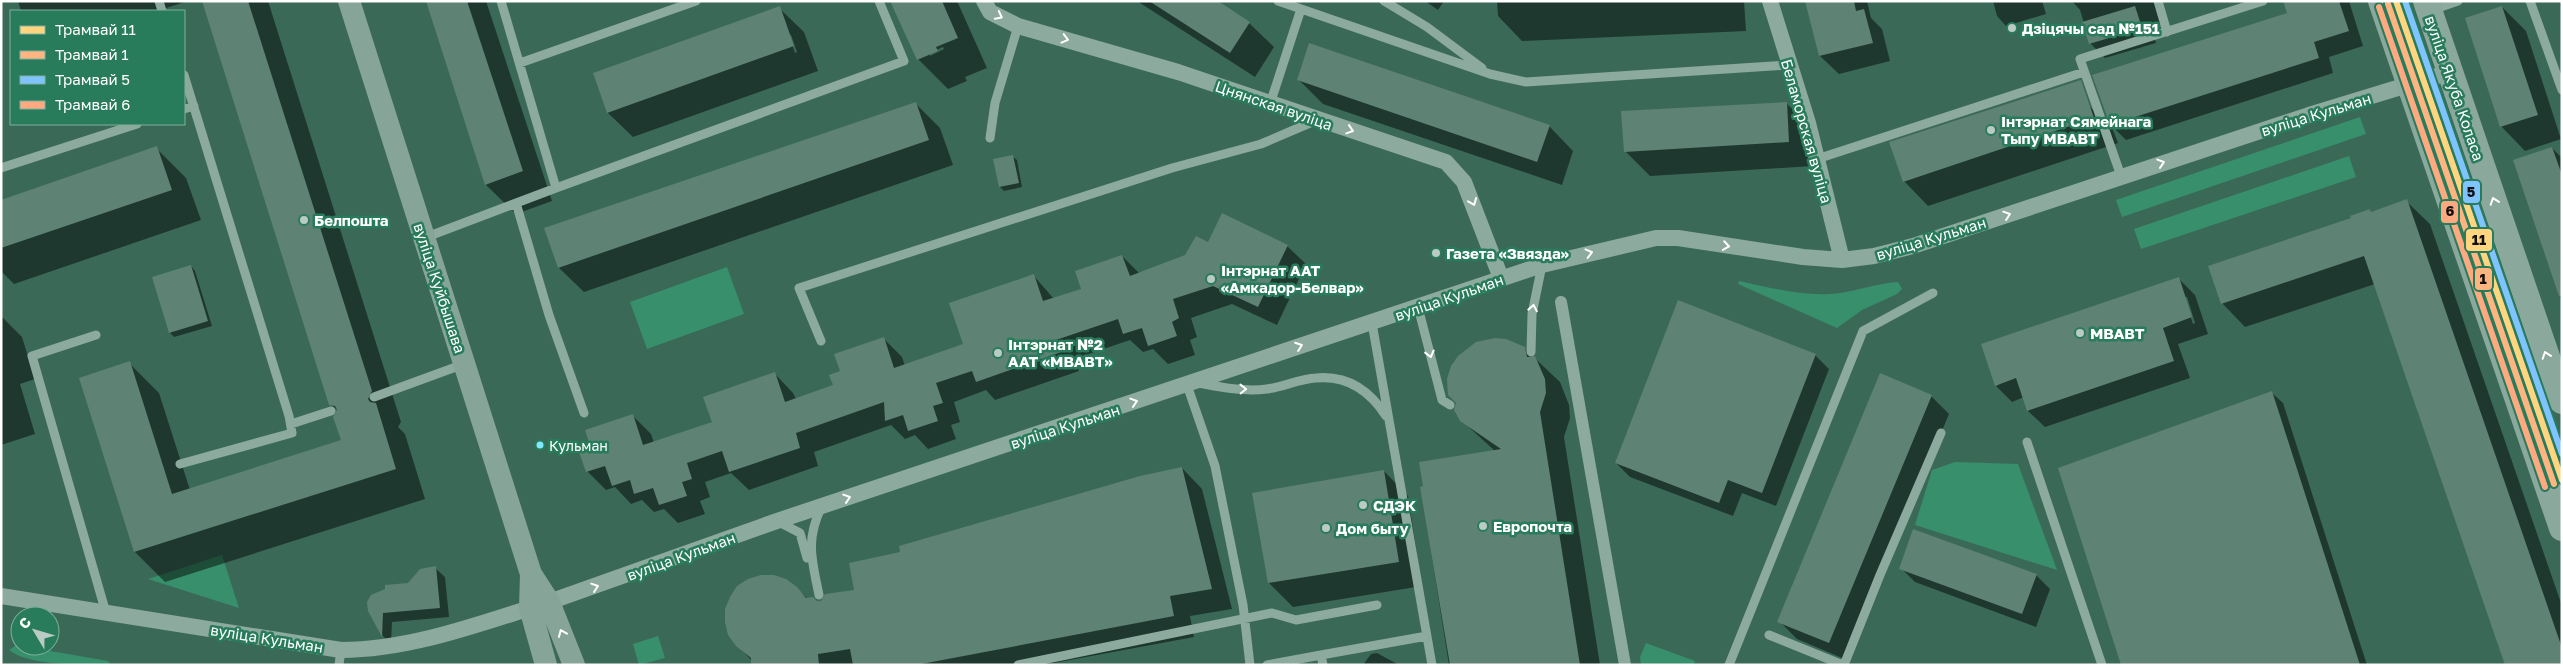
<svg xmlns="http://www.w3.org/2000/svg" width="2563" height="666" font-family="'Golos Text',sans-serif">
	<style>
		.green { fill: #378f6c }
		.shadow { fill: #0007; fill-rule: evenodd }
		.building { fill: #5e8274 }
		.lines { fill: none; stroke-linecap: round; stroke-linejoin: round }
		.service { stroke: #8caa9e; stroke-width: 9 }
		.pedestrian { stroke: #8caa9e; stroke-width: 12 }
		.minor { stroke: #8caa9e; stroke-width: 16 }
		.secondary { stroke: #87a499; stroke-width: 22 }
		.primary { stroke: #8ba89d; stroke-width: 26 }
		.tram-1-casing { stroke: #287c5c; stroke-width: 10 }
		.tram-2-casing { stroke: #287c5c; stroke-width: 10 }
		.tram-3-casing { stroke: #287c5c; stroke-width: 10 }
		.tram-4-casing { stroke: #287c5c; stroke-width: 10 }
		.tram-1 { stroke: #ffd580; stroke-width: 6 }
		.tram-2 { stroke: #ffb580; stroke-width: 6 }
		.tram-3 { stroke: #80c4ff; stroke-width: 6 }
		.tram-4 { stroke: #ffa980; stroke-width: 6 }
		.oneway { stroke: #fff }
		.poi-dot { fill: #bacac5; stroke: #287c5c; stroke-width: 2 }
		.bus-dot { fill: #80e8ff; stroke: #287c5c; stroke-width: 2 }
		.labels { text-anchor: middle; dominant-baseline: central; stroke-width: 5; stroke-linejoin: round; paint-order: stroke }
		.bus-label { font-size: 14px; fill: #fff; stroke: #287c5c; text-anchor: start }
		.poi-label { font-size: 15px; font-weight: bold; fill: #fff; stroke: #287c5c; text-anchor: start }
		.street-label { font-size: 15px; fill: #fff; stroke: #287c5c }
		.line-badge { stroke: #287c5c; stroke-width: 2 }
		.pale-badge-label { font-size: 14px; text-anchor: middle; font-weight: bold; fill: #111 }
	</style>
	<rect width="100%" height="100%" fill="#3b6958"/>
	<path class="green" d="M2360,117L2366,134L2122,217L2116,200Z
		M2349,156L2356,177L2141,249L2134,229Z
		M727,267L744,314L647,349L630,302Z
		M1739,281C1768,287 1800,296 1830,294C1853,293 1875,283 1898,282L1902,289L1897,294L1862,310L1837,328L1738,284Z
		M1955,462L2018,464L2057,570L1915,525L1932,470Z
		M222,555L239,608L148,579Z
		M658,636L665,658L639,665L633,644Z
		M1646,643L1695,661L1694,665H1641L1640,657Z
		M16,645L108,661L111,665C84,665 29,666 9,650Z"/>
	<path class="shadow" d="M18,1H188L157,11H21Z
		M203,1H268L401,422L398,427L405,434L425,499L165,582L135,552L129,363L159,393L190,490L342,441L338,411L331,404Z
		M427,1H486L552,201L516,214L486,185Z
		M892,1H957L987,68L965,77L967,81L948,89L918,59ZM943,47L944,49L930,56V53Z
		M1137,1H1216L1249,23L1274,47L1255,77Z
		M1425,1H1444L1438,10Z
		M1497,1H1744L1746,31L1522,41L1498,16Z
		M1807,1H1867L1871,18L1882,29L1890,61L1839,74L1820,56Z
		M1993,1H2042L2046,14L2006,26L1997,16Z
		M2072,1H2157L2163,23L2151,26L2156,43L2105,58L2090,43L2080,10Z
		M2284,1H2349L2363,46L2329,57L2333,73L2126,140L2111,125L2118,143L1928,206L1904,181L2089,106L2113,130L2094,76L2288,13Z
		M2502,7L2526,31L2561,139L2525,151L2501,126Z
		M779,8L804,32L818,71L633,137L608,113L594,74ZM789,35H791L797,52L795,53Z
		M1298,79L1549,126L1573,151L1562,185L1323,104Z
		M915,103L940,128L953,165L584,292L559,268L546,229Z
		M1786,103L1811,127L1813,166L1650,176L1625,151Z
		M156,148L186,178L201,220L14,284L1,271V201Z
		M2552,148L2562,158V301L2514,161Z
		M1012,156L1017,160L1022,187L1004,191L1000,187Z
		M2406,201L2430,224L2562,606V665L2375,284L2245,327L2222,303L2353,219L2370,210L2372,213Z
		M1209,243L1287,246L1306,264L1277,325L1232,304L1191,318L1197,337L1190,340L1195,355L1168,364L1153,349L1143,352L1130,340L1074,359L1079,371L995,400L986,390L954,402L960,422L951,425L956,439L928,449L915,435L905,439L891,425L814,452L818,466L749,490L731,473L705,482L710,497L700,501L705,514L678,523L664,509L654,512L642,500L631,504L615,487L606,490L588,472L581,453L593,449L632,415L651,434L654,443L713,422L775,374L793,393L796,399L834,386L842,372L883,338L902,357L905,366L964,345L1034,276L1054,299L1082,289L1122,256L1140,274L1186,256Z
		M191,266L195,271L212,326L174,337L170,333Z
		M2179,279L2195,295L2208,334L2178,344L2190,378L2045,427L2028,411L2024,397L2012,402L1996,386ZM2184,297H2187L2195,323L2193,324Z
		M1,316L22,337L35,379L20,384L35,434L1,445Z
		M1524,348L1560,382L1569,405L1570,418L1564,437L1600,665H1449L1421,488L1495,451L1461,420Z
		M1815,355L1829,369L1776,506L1742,493L1733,516L1630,477L1616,463Z
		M2272,393L2283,403L2367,665H2123Z
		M1931,396L1949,414L1847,660L1797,639L1779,621Z
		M1182,468L1202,489L1232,609L1190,616L1194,637L1043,665H756L737,645L796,588L808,599L821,602L855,591L901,553Z
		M1384,471L1408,496L1422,586L1293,607L1269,583Z
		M435,568L445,577L449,617L392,622L391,644L383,636L369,610Z
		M1901,568L2036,575L2050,589L2036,627L1915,582Z
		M1377,653L1399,665H1363L1371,654Z"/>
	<path class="building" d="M202,1H248L372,391L368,399L370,402L376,403L396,469L134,552L79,378L130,361L172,494L341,440L333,417L337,410L335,406L329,405Z
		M426,1H467L523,171L485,185Z
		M890,1H942L958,38L936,47L938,51L917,60Z
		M1149,1H1218L1250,22L1230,53Z
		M1805,1H1854L1856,11L1864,9L1873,43L1819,56Z
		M2283,1H2339L2349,31L2314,42L2319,58L2110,125L2092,75L2287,13Z
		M780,6L794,46L607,113L593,73Z
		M2135,6L2142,28L2089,44L2082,22Z
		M2502,6L2538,115L2500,127L2465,18Z
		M1309,43L1550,125L1537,162L1297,80Z
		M2081,80L2094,118L1903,182L1889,142Z
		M916,102L929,140L558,268L544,228Z
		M1787,102L1789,142L1624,152L1621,111Z
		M157,146L172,190L1,248V200Z
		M2552,147L2562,175V296H2559L2513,160Z
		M1013,155L1019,183L999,187L993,159Z
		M2407,199L2562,648V665H2505L2364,256L2221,304L2208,266L2351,218L2350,216L2370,209L2371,212Z
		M1222,213L1288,245L1258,307L1213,286L1173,299L1179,318L1172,322L1177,336L1148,346L1142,328L1123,334L1118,319L1056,340L1061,352L976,382L972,371L936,383L943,403L933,406L938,421L908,431L903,415L885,421L884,402L796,433L800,448L729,472L722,451L687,463L692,479L682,482L687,496L659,505L653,488L634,494L630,480L612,486L605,466L586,472L579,452L591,448L585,430L633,414L643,445L712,422L703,397L775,372L785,402L833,385L829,375L840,371L834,354L884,337L894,368L963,344L949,303L1034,274L1043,301L1081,289L1075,271L1122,255L1130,276L1185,255L1196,236L1208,242Z
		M191,265L208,321L169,333L152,277Z
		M2179,277L2192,317L2163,328L2174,361L2027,411L2016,378L1995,386L1981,344Z
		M1678,300L1816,354L1762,493L1728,480L1719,503L1615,463Z
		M1495,338L1506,339L1525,347L1527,357L1535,356L1545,379L1546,393L1540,412L1580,665H1450L1420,487L1423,486L1419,462L1501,449L1460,421L1454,410L1456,403L1448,395L1447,379L1451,366L1458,356L1476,342Z
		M1880,373L1932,395L1829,643L1777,622Z
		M2272,391L2360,665H2121L2058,468Z
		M1182,467L1212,589L1170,596L1174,616L916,665H853L850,649L818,654L819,665H751V658L736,646L728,635L725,622V609L730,597L737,586L748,579L761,575H774L786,579L797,587L806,598L813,597L817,601H821L825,594L854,590L849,563L900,552L899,546L1140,476Z
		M1384,470L1399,562L1268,583L1252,493Z
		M1913,529L2037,574L2022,614L1899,569Z
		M436,566L440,608L383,613L382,637L368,611L367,602L371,595L385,589V585L408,583L420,569Z"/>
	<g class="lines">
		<path class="service" d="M159,1L162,11
			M1278,1L1490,74L1526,82L1788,65
			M1384,1L1427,27L1482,68
			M2158,1L2167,32
			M2530,1L2562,90
			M2432,10L2458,1
			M520,63L696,1
			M1270,104L1301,9
			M184,109L194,106
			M990,138L995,103L1018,26
			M1817,159L2084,72
			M1,168L137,124
			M2121,176L2080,59L2263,1
			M556,188L904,61L879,1
			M516,203L549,315L584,413
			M424,238L556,188L501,1
			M1418,307L1442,400L1450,405
			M1372,323L1432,665
			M96,335L32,356L106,613
			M821,341L799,288L1172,168L1261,144L1317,120
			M1531,352L1532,314L1542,265
			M1198,383C1221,387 1243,392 1267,389C1283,387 1299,379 1316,378C1347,375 1370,391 1386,416
			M1187,385L1215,466L1243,605L1250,665
			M374,397L464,364
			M291,424L331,411
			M2027,442L2102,665
			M180,464L292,433L289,416L184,75
			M777,521L800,533L807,558
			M819,595C812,560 805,540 822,506
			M1769,635L1843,665
			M1321,655L1427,636
			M339,665L341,650
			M1018,665L1272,613L1296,620L1377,605
			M1267,665L1321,655L1323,665
			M1729,665L1863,331L1933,293
			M1844,665L1880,575L1941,433"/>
		<path class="pedestrian" d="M1561,302L1625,665"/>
		<path class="minor" d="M984,1L990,12L1018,26L1178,72L1446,162L1464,182L1501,278
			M1770,1L1808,123L1842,260
			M1,596L341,650C405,650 471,627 530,608
			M549,602L777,521L1542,265L1656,238H1678L1803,257L1842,260L1874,256L1913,246L2309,115L2450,72"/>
		<path class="secondary" d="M349,1L531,574L549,602L574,665
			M531,574L530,608L546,665"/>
		<path class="primary" d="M2381,1L2562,528
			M2426,1L2562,401"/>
		<g class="tram-1-casing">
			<path id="tram-1" d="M2396,1L2562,480"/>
		</g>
		<g class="tram-2-casing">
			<path id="tram-2" d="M2388,4L2554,484"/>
		</g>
		<g class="tram-3-casing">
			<path id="tram-3" d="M2405,1L2562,454"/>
		</g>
		<g class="tram-4-casing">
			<path id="tram-4" d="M2379,7L2545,487"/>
		</g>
		<use href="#tram-1" class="tram-1"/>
		<use href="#tram-2" class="tram-2"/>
		<use href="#tram-3" class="tram-3"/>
		<use href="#tram-4" class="tram-4"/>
	</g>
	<defs><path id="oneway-chevron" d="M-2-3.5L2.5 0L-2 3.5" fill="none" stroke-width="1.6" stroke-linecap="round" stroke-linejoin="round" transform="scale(1.25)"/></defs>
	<g class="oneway">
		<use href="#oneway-chevron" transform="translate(999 16) rotate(27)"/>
		<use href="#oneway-chevron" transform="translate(1065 39) rotate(15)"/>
		<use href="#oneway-chevron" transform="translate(1350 130) rotate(18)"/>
		<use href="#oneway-chevron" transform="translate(2161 163) rotate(-18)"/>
		<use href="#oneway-chevron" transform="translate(2494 201) rotate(-109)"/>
		<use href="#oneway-chevron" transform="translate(1473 202) rotate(68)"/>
		<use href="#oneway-chevron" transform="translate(2007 215) rotate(-19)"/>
		<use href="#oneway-chevron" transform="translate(1726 246) rotate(9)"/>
		<use href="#oneway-chevron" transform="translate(1589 253) rotate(-14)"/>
		<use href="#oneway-chevron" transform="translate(1533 308) rotate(-80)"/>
		<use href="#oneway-chevron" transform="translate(1299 346) rotate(-20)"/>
		<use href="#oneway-chevron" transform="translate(1430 354) rotate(76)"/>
		<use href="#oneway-chevron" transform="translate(2546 355) rotate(-109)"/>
		<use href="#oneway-chevron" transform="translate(1243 389) rotate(-1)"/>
		<use href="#oneway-chevron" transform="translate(1134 402) rotate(-18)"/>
		<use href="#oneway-chevron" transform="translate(847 498) rotate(-18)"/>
		<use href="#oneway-chevron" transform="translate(595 587) rotate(-19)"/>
		<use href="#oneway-chevron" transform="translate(562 633) rotate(-113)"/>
	</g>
	<g class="poi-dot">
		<circle cx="2012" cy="28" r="5"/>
		<circle cx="1991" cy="130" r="5"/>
		<circle cx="304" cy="220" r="5"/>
		<circle cx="1436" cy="253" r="5"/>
		<circle cx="1211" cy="279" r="5"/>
		<circle cx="2080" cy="333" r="5"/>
		<circle cx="998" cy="353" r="5"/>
		<circle cx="1363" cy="505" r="5"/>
		<circle cx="1483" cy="526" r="5"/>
		<circle cx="1326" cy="528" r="5"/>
	</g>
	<circle class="bus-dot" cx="540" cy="445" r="4.5"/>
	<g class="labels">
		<g class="bus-label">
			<text x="549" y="445">Кульман</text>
		</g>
		<g class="poi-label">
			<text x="2022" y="28">Дзіцячы сад №151</text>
			<text x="2001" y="121">Інтэрнат Сямейнага<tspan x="2001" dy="17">Тыпу МВАВТ</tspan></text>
			<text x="314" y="220">Белпошта</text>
			<text x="1446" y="253">Газета «Звязда»</text>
			<text x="1221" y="270">Інтэрнат ААТ<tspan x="1221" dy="17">«Амкадор-Белвар»</tspan></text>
			<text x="2090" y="333">МВАВТ</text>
			<text x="1008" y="344">Інтэрнат №2<tspan x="1008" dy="17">ААТ «МВАВТ»</tspan></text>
			<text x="1373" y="505">СДЭК</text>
			<text x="1493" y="526">Европочта</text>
			<text x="1336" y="528">Дом быту</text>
		</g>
		<g class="street-label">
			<text transform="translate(2455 88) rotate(71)">вуліца Якуба Коласа</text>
			<text transform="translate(1274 105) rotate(19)">Цнянская вуліца</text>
			<text transform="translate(2316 114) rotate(-17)">вуліца Кульман</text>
			<text transform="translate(1807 131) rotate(74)">Беламорская вуліца</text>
			<text transform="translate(1931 238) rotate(-17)">вуліца Кульман</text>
			<text transform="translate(440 288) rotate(72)">вуліца Куйбышава</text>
			<text transform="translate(1449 297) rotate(-19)">вуліца Кульман</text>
			<text transform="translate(1065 426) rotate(-18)">вуліца Кульман</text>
			<text transform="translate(681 556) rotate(-20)">вуліца Кульман</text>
			<text transform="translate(267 638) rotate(9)">вуліца Кульман</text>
		</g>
	</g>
	<g class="line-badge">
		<rect x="2462" y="180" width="19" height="24" rx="5" fill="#80c4ff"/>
		<rect x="2440" y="200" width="19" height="24" rx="5" fill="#ffa980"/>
		<rect x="2465" y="228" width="28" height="24" rx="5" fill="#ffd580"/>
		<rect x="2474" y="267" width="19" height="24" rx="5" fill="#ffb580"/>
	</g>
	<g class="pale-badge-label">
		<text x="2471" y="197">5</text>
		<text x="2450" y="216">6</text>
		<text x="2479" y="245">11</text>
		<text x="2483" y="284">1</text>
	</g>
	<rect width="2563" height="666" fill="none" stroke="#ffffff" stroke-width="5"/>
	<rect x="10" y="10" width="175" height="115" fill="#287c5c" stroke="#7eb09d"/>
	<rect x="20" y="26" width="25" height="8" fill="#ffd580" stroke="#7eb09d"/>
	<text x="55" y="35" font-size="15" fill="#ffffff">Трамвай 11</text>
	<rect x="20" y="51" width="25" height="8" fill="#ffb580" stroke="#7eb09d"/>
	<text x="55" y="60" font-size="15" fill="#ffffff">Трамвай 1</text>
	<rect x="20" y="76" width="25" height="8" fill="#80c4ff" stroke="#7eb09d"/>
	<text x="55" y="85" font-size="15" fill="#ffffff">Трамвай 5</text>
	<rect x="20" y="101" width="25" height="8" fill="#ffa980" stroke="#7eb09d"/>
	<text x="55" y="110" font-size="15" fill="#ffffff">Трамвай 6</text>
	<g transform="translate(35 631) rotate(308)"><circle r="24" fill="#287c5c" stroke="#7eb09d"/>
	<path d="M0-4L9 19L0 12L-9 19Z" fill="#bacac5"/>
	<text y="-8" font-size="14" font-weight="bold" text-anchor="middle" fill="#ffffff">С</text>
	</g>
</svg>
